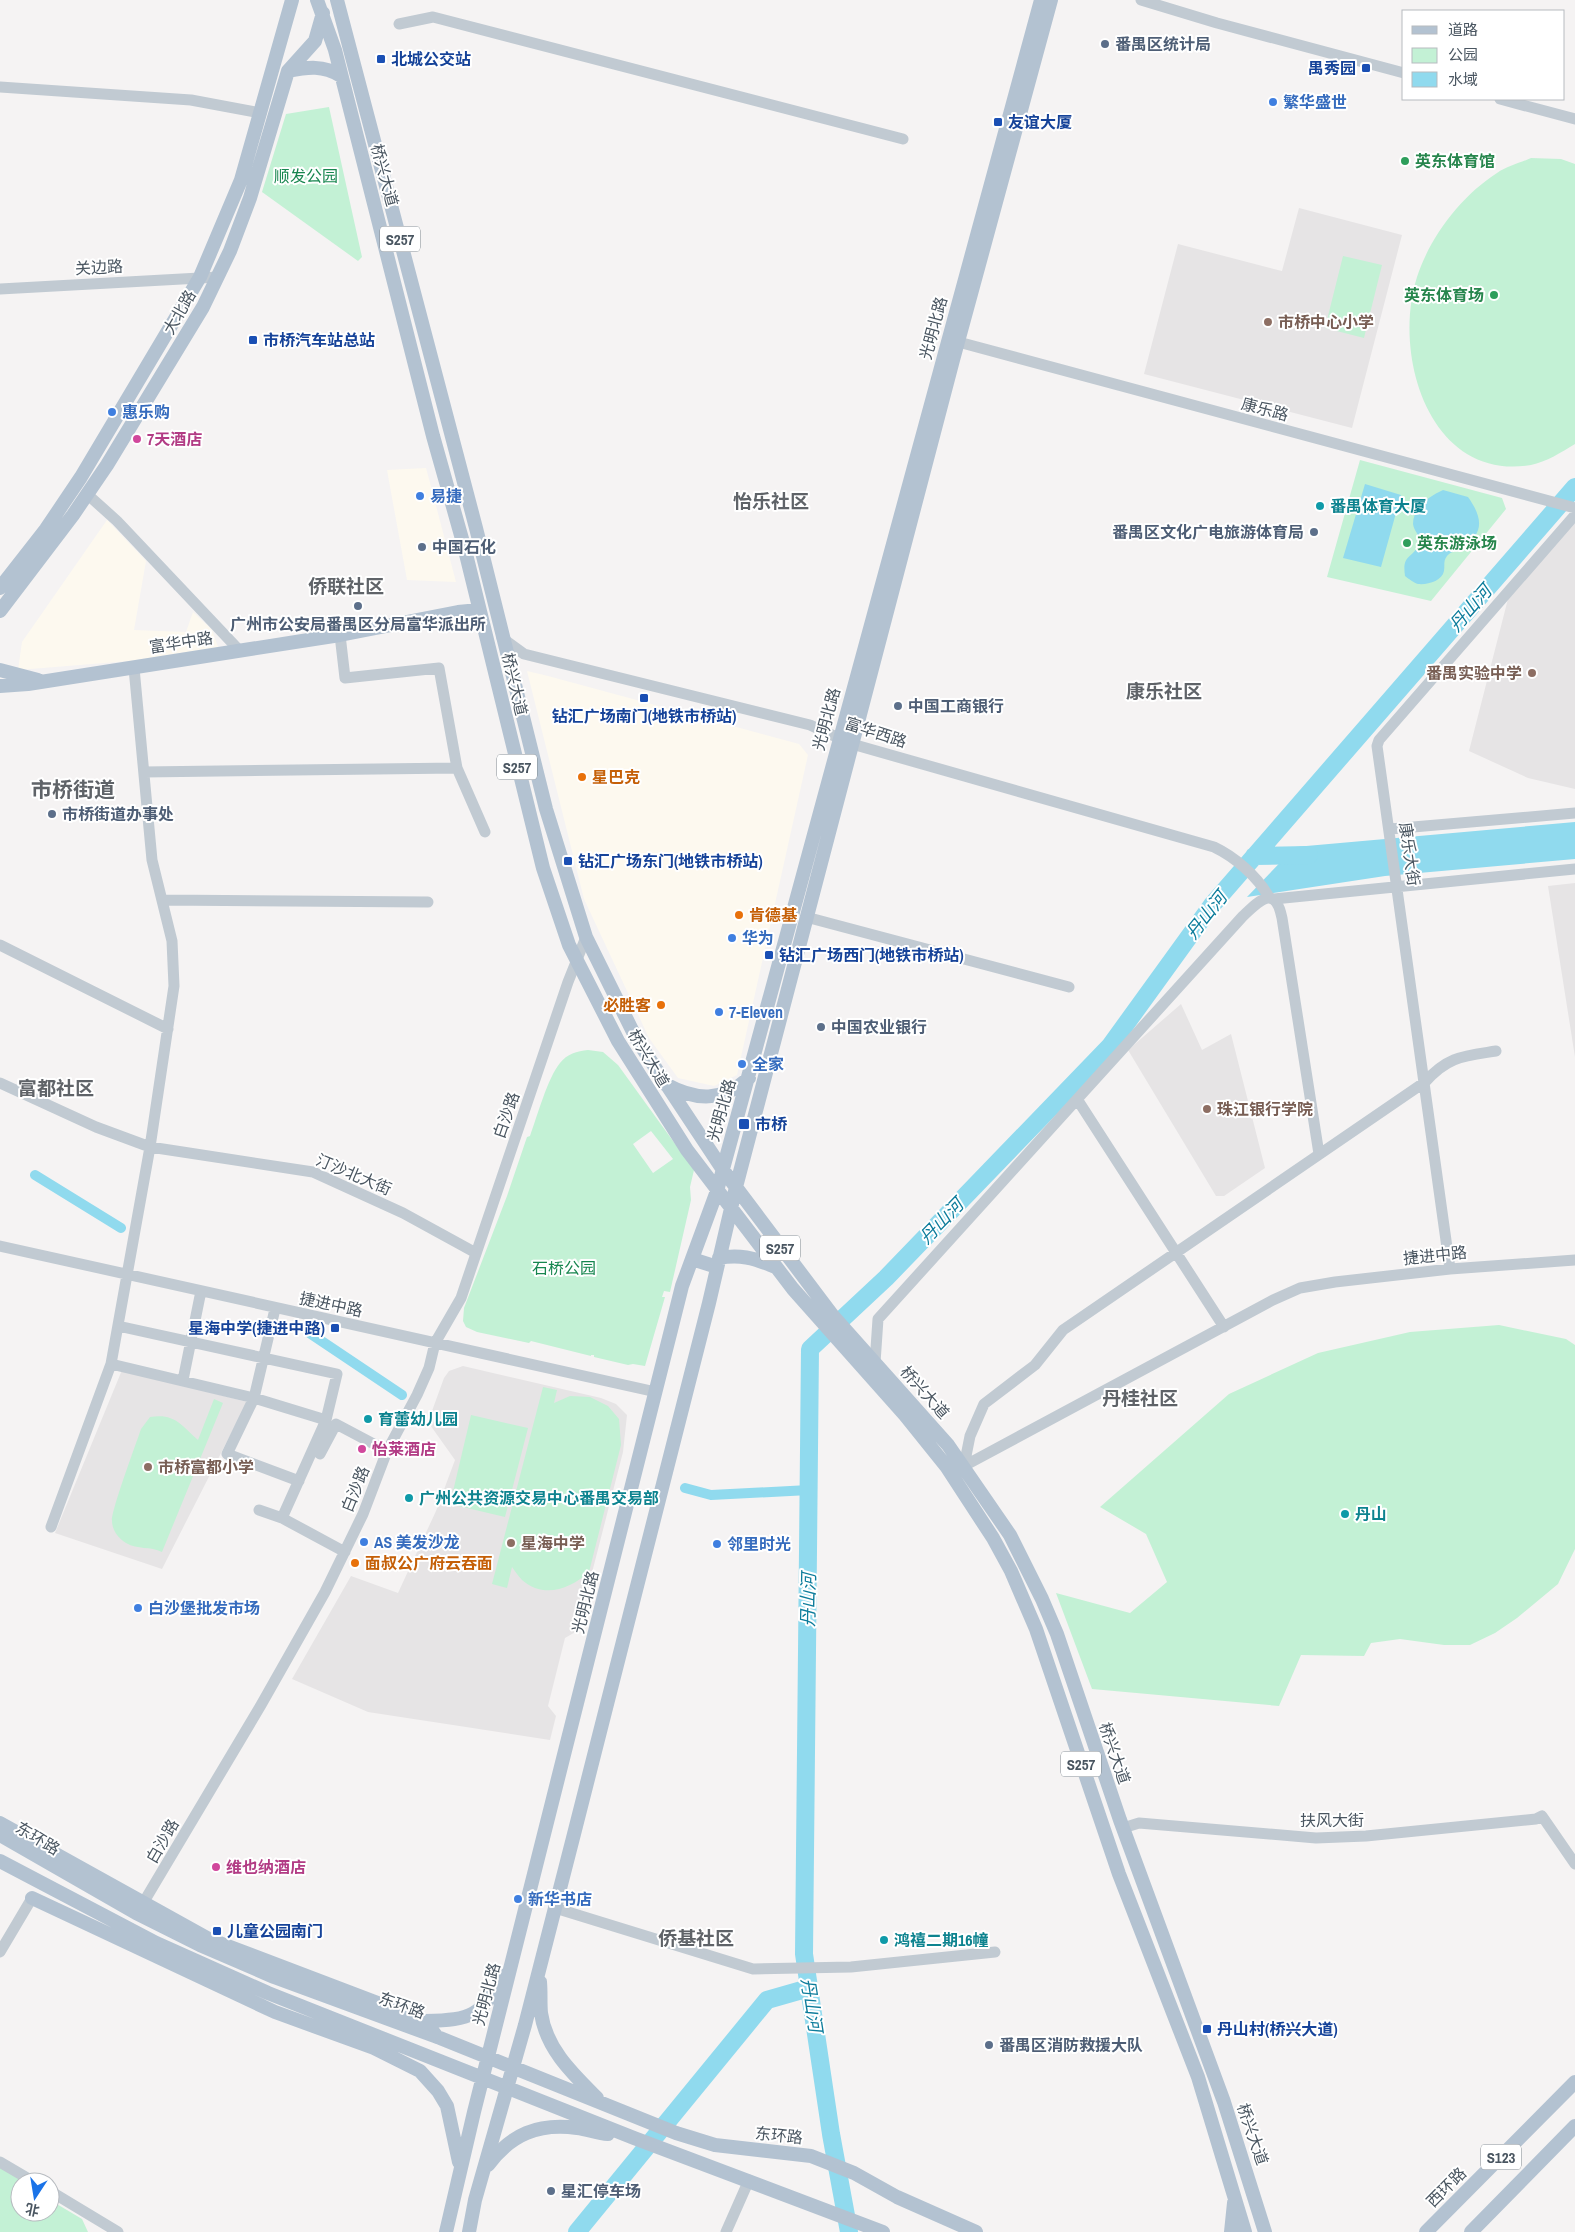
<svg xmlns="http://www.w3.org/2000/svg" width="1575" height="2232" font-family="'Archivo Narrow','Noto Sans SC',sans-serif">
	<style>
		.commercial { fill: #fdf9ef }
		.education { fill: #e6e4e5 }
		.green { fill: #c3f1d5; fill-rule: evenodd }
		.water { fill: #90daee }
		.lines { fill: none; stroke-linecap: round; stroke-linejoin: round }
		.canal { stroke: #90daee; stroke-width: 10 }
		.river { stroke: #90daee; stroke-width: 18 }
		.minor { stroke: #c1cad2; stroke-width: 11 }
		.major { stroke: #b3c2d1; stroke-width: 14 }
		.service-dot { fill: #5c6f8a; stroke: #fff; stroke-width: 2 }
		.transit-dot { fill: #1a4fb4; stroke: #fff; stroke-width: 2 }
		.shop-dot { fill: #3f7fe0; stroke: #fff; stroke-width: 2 }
		.leisure-dot { fill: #2e9e5b; stroke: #fff; stroke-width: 2 }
		.education-dot { fill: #8d6e63; stroke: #fff; stroke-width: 2 }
		.hotel-dot { fill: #d1479c; stroke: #fff; stroke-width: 2 }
		.culture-dot { fill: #0f9aa8; stroke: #fff; stroke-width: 2 }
		.food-dot { fill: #e8710a; stroke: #fff; stroke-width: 2 }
		.labels { text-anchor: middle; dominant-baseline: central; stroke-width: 4; stroke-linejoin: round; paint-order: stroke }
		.shield { fill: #fff; stroke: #808990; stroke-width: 1 }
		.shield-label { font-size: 15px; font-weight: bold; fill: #4a5661 }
		.service-label { font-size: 16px; font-weight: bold; fill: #4e5e75; stroke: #fff; text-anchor: start }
		.transit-label { font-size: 16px; font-weight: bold; fill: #164399; stroke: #fff; text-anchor: start }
		.shop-label { font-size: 16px; font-weight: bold; fill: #366cbe; stroke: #fff; text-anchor: start }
		.leisure-label { font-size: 16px; font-weight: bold; fill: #27864d; stroke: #fff; text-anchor: start }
		.street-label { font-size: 16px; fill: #4a5661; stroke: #fff }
		.park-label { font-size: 16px; fill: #17864f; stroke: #fff }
		.education-label { font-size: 16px; font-weight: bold; fill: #785e54; stroke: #fff; text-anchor: start }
		.hotel-label { font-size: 16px; font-weight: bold; fill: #b23c85; stroke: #fff; text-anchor: start }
		.culture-label { font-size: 16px; font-weight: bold; fill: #0d838f; stroke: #fff; text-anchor: start }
		.food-label { font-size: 16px; font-weight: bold; fill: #c56008; stroke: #fff; text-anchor: start }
		.water-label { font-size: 18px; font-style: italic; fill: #0c7c9b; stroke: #fff }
		.quarter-label { font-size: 19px; font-weight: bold; fill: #5f6368; stroke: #fff }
		.district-label { font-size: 21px; font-weight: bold; fill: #5f6368; stroke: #fff }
	</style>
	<rect width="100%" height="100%" fill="#f5f3f3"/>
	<path class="commercial" d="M426,468L429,479L456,582L407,580L387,470Z
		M107,520L146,561L134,630L186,632L193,612L212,630L218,647L129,661L18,670L22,642Z
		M527,671L548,676L799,744L808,755L737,1075L714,1086L678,1078L649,1038L584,899Z"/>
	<path class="education" d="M1299,208L1402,235L1352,428L1144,374L1178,244L1282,271Z
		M1575,521V789L1528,778L1469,751L1509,595Z
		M1575,883V1057L1548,886Z
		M1181,1004L1202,1050L1231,1034L1265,1168L1224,1196H1216L1128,1050Z
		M463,1366L601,1398L616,1404L627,1415L623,1452L577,1631L565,1638L548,1706L556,1716L550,1740L368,1712L292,1679L351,1576L398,1593L436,1511L455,1460L428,1422L444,1378L449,1371Z
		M122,1370L247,1402L162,1569L55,1533Z"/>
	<path class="green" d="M329,107L362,257L358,261L262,192L286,114Z
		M1531,158L1561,159L1575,164V444C1562,452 1546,462 1531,465C1429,482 1392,354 1417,277C1430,237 1461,196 1497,173C1507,166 1520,163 1531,158Z
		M1343,256L1382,265L1364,338L1325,328Z
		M1360,460L1502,498L1506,509L1431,601L1327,577Z
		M588,1050L603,1052L618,1065L694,1170L690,1187L691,1200L670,1292L664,1291L662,1297H665L645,1366L633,1364L628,1365L594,1357V1355H591V1356L531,1341L529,1343L477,1332L466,1327L463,1321L464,1308L507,1196L527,1137L530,1136C537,1117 548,1077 560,1063C567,1054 577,1051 588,1050ZM651,1131L673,1159L653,1173L633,1144Z
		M1499,1325L1566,1339L1575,1345V1549L1558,1584L1517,1618L1495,1633L1470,1645H1444L1400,1639L1371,1643L1364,1656L1301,1655L1279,1706L1092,1689L1056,1593L1130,1613L1167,1582L1146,1534L1100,1507L1229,1394L1318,1353L1410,1332Z
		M543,1387L557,1390L554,1403L570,1396L590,1397L608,1406L619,1419L621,1445L589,1572C570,1589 544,1599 522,1580C518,1576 515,1571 512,1567L507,1588L492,1584Z
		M214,1399L223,1403L162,1552C150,1546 138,1550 126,1543C118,1538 112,1530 112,1521C111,1511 136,1444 141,1429L150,1417C175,1413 181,1425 198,1440Z
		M471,1415L528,1428L505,1517L450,1504Z
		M0,2166L23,2182H20V2212H50V2200L82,2219L88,2232H0Z"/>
	<path class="water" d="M1365,484L1401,495L1381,567L1343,558Z
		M1443,490L1468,497C1483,518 1485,535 1460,548C1456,551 1450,552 1447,556C1443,561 1445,565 1444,571C1442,581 1428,585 1418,584C1414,583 1409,579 1405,576C1402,555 1411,559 1418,546C1422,536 1414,532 1413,524C1413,507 1430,496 1443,490Z
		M1575,822V859L1385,876L1247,897L1295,847Z"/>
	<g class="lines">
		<path class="canal" d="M35,1175L121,1228
			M308,1332L402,1395
			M685,1488L711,1495L809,1490"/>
		<path class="river" d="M1254,856L1309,855
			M577,2232L767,2000L809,1988
			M849,2232L831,2134L804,1954L810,1349L886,1278L1110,1046L1212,905L1575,487"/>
		<path class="minor" d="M1141,0L1217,23L1404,73
			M399,24L433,17L903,139
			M0,87L191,100L261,113
			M1500,99L1575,119
			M0,289L218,277
			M951,340L1575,508
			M87,494L117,521L239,650
			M340,635L345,678L439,668L457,768L485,832
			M502,638L524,654L810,725L852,744L1214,847C1235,857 1257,876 1269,897
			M144,772L457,768
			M1390,829L1575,813
			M1274,899L1575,869
			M162,900L428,902
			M806,917L1069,987
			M0,945L168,1029
			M0,1083L96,1127L150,1147L313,1172L403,1213L476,1253
			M1077,1099L1224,1327
			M0,1246L656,1392
			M1450,1269L1377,746L1379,740L1575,515
			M275,1309L254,1398L326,1420L282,1518L345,1552
			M118,1326L337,1374L326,1420
			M875,1363L878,1319L1243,916C1260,900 1275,884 1282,918L1319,1154
			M111,1364L254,1398L227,1454L299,1481
			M183,1380L201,1291
			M320,1454L336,1424L387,1451
			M964,1466L970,1436L984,1404L1035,1365L1063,1330L1425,1082C1448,1056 1464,1056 1496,1051
			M964,1466L1273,1300L1300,1288L1335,1282L1450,1269L1575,1260
			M259,1510L282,1518
			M51,1527L111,1364L150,1147L174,986L172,941L152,860L134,668
			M1123,1828L1139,1823L1316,1838L1366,1836L1536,1819L1542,1816L1575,1864
			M555,1908L753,1969L851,1967L995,1952
			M139,1910L261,1705L325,1592L363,1514L387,1451L417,1395L429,1368L435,1343L461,1298L568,982L586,937
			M0,1952L32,1898
			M0,2162L34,2182
			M50,2191L118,2232
			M726,2232L749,2180"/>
		<path class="major" d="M317,0L335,50L433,436L464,546L543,868L569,945L618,1041L687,1150L793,1289L905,1415L946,1466L993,1538L1011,1571L1036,1629L1119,1874L1198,2077L1245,2232
			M337,0L476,528L546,809L586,937L637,1040L723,1170L833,1316L948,1445L1010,1535L1042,1599L1057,1634L1120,1820L1224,2102L1265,2232
			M288,71C308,67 323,65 341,76
			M0,588L46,529L81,477L200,277L241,180L292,0
			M0,611L73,515L107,465L203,307L230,251L250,198L288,71L315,41L323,13
			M0,670L38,680
			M0,686L28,684L340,635L458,612L479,610
			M665,1084C696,1101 722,1102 749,1078
			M719,1258C739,1254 754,1258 773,1266
			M692,1259L717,1267
			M0,1823L209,1939L425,2021L437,2037
			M0,1835L136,1913L200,1945L274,1977L440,2038L676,2133L715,2145L811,2156L854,2173L897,2197L976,2232
			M0,1861L156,1943L268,1993L634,2138L883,2232
			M32,1898L275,2012L374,2048L420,2071L438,2091L447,2106L459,2162
			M540,1982C541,1992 540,2002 541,2013C546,2049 573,2074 597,2098
			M425,2021C473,2020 480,2016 505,1975
			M488,2165C511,2134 538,2123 577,2128C587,2129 597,2133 608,2134
			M446,2232L474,2112L671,1330L682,1286L717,1191L1041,0
			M469,2232L475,2200L525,2025L574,1834L709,1303L736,1187L953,360L1051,0
			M1231,2232L1234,2203
			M1426,2232L1575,2082
			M1471,2232L1575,2126"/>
	</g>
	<g class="service-dot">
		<circle cx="1105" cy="44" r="5"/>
		<circle cx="1314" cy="532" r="5"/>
		<circle cx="422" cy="547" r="5"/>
		<circle cx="358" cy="606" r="5"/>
		<circle cx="898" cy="706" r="5"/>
		<circle cx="52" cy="814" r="5"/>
		<circle cx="821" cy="1027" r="5"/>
		<circle cx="989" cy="2045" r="5"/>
		<circle cx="551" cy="2191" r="5"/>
	</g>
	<g class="transit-dot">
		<rect x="376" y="54" width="10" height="10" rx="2.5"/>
		<rect x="1361" y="63" width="10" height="10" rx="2.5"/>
		<rect x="993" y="117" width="10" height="10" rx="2.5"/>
		<rect x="248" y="335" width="10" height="10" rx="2.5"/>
		<rect x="639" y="693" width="10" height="10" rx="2.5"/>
		<rect x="563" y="856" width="10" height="10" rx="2.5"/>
		<rect x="764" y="950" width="10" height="10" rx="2.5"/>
		<rect x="738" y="1118" width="12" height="12" rx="2.5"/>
		<rect x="330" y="1323" width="10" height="10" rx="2.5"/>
		<rect x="212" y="1926" width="10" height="10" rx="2.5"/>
		<rect x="1202" y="2024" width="10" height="10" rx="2.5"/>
	</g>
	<g class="shop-dot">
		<circle cx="1273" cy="102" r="5"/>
		<circle cx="112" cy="412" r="5"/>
		<circle cx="420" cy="496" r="5"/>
		<circle cx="732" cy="938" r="5"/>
		<circle cx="719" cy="1012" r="5"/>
		<circle cx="742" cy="1064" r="5"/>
		<circle cx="364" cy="1542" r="5"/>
		<circle cx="717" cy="1544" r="5"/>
		<circle cx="138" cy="1608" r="5"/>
		<circle cx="518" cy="1899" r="5"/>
	</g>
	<g class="leisure-dot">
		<circle cx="1405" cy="161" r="5"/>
		<circle cx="1494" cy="295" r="5"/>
		<circle cx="1407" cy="543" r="5"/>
	</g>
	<g class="education-dot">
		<circle cx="1268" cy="322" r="5"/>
		<circle cx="1532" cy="673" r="5"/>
		<circle cx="1207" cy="1109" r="5"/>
		<circle cx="148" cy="1467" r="5"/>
		<circle cx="511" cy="1543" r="5"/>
	</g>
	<g class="hotel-dot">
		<circle cx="137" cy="439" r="5"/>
		<circle cx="362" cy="1449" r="5"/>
		<circle cx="216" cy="1867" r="5"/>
	</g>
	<g class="culture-dot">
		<circle cx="1320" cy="506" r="5"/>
		<circle cx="368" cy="1419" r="5"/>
		<circle cx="409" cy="1498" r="5"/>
		<circle cx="1345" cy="1514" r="5"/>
		<circle cx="884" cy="1940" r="5"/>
	</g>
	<g class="food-dot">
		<circle cx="582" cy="777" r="5"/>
		<circle cx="739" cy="915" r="5"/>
		<circle cx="661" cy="1005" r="5"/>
		<circle cx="355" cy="1563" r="5"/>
	</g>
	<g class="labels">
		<g class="shield">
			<rect x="380" y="226.5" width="40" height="25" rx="4"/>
			<rect x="497" y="754.5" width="40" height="25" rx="4"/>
			<rect x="760" y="1235.5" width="40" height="25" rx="4"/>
			<rect x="1061" y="1751.5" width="40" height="25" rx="4"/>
			<rect x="1481" y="2144.5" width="40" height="25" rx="4"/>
		</g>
		<g class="shield-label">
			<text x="400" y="239">S257</text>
			<text x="517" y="767">S257</text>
			<text x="780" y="1248">S257</text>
			<text x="1081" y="1764">S257</text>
			<text x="1501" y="2157">S123</text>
		</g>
		<g class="service-label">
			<text x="1115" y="44">番禺区统计局</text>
			<text x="1304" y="532" text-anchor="end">番禺区文化广电旅游体育局</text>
			<text x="432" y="547">中国石化</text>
			<text x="358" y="624" text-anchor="middle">广州市公安局番禺区分局富华派出所</text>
			<text x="908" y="706">中国工商银行</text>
			<text x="62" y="814">市桥街道办事处</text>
			<text x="831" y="1027">中国农业银行</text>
			<text x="999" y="2045">番禺区消防救援大队</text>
			<text x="561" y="2191">星汇停车场</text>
		</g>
		<g class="transit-label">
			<text x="391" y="59">北城公交站</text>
			<text x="1356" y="68" text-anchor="end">禺秀园</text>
			<text x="1008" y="122">友谊大厦</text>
			<text x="263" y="340">市桥汽车站总站</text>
			<text x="644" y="716" text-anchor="middle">钻汇广场南门(地铁市桥站)</text>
			<text x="578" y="861">钻汇广场东门(地铁市桥站)</text>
			<text x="779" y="955">钻汇广场西门(地铁市桥站)</text>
			<text x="755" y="1124">市桥</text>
			<text x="325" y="1328" text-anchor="end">星海中学(捷进中路)</text>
			<text x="227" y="1931">儿童公园南门</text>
			<text x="1217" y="2029">丹山村(桥兴大道)</text>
		</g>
		<g class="shop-label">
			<text x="1283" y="102">繁华盛世</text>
			<text x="122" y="412">惠乐购</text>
			<text x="430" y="496">易捷</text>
			<text x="742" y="938">华为</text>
			<text x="729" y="1012">7-Eleven</text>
			<text x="752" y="1064">全家</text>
			<text x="374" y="1542">AS 美发沙龙</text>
			<text x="727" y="1544">邻里时光</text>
			<text x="148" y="1608">白沙堡批发市场</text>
			<text x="528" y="1899">新华书店</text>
		</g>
		<g class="leisure-label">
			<text x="1415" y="161">英东体育馆</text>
			<text x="1484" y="295" text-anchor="end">英东体育场</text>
			<text x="1417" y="543">英东游泳场</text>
		</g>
		<g class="street-label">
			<text transform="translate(385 175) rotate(75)">桥兴大道</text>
			<text transform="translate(99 267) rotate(-3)">关边路</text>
			<text transform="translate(179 312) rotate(-60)">大北路</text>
			<text transform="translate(933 328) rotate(-75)">光明北路</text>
			<text transform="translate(1265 409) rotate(15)">康乐路</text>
			<text transform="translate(181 642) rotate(-9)">富华中路</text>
			<text transform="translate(515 684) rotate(77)">桥兴大道</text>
			<text transform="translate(826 719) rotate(-75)">光明北路</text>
			<text transform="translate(876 732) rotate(18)">富华西路</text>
			<text transform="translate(1410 854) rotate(82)">康乐大街</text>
			<text transform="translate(649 1058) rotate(59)">桥兴大道</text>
			<text transform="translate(721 1110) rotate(-74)">光明北路</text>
			<text transform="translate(506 1115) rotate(-71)">白沙路</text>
			<text transform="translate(354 1174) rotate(23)">汀沙北大街</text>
			<text transform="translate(1435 1255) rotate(-6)">捷进中路</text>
			<text transform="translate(331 1304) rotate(12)">捷进中路</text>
			<text transform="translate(925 1392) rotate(48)">桥兴大道</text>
			<text transform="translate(355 1489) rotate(-68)">白沙路</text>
			<text transform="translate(585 1602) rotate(-76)">光明北路</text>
			<text transform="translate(1115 1753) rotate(71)">桥兴大道</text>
			<text x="1332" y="1820">扶风大街</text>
			<text transform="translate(38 1838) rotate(31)">东环路</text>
			<text transform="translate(162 1841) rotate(-60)">白沙路</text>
			<text transform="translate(486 1994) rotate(-75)">光明北路</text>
			<text transform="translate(402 2005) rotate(20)">东环路</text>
			<text transform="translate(1253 2134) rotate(71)">桥兴大道</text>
			<text transform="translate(779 2135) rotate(6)">东环路</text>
			<text transform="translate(1446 2187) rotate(-45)">西环路</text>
		</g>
		<g class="park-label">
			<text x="306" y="176">顺发公园</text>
			<text x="564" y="1268">石桥公园</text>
		</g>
		<g class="education-label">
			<text x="1278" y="322">市桥中心小学</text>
			<text x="1522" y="673" text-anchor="end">番禺实验中学</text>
			<text x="1217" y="1109">珠江银行学院</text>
			<text x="158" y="1467">市桥富都小学</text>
			<text x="521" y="1543">星海中学</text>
		</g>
		<g class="hotel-label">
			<text x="147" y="439">7天酒店</text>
			<text x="372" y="1449">怡莱酒店</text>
			<text x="226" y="1867">维也纳酒店</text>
		</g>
		<g class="culture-label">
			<text x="1330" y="506">番禺体育大厦</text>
			<text x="378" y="1419">育蕾幼儿园</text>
			<text x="419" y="1498">广州公共资源交易中心番禺交易部</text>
			<text x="1355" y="1514">丹山</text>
			<text x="894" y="1940">鸿禧二期16幢</text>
		</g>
		<g class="food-label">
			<text x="592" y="777">星巴克</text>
			<text x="749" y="915">肯德基</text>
			<text x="651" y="1005" text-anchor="end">必胜客</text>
			<text x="365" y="1563">面叔公广府云吞面</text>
		</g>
		<g class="water-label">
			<text transform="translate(1470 608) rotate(-49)">丹山河</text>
			<text transform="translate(1206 915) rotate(-52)">丹山河</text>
			<text transform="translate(941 1221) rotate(-46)">丹山河</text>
			<text transform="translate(808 1600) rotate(-89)">丹山河</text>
			<text transform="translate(812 2005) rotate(81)">丹山河</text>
		</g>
		<g class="quarter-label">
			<text x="771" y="501">怡乐社区</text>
			<text x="346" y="586">侨联社区</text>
			<text x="1164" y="691">康乐社区</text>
			<text x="56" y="1088">富都社区</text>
			<text x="1140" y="1398">丹桂社区</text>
			<text x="696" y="1938">侨基社区</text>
		</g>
		<g class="district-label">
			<text x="73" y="789">市桥街道</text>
		</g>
	</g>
	<rect x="1402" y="10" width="162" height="90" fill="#ffffff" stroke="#b7bbc0"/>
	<rect x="1412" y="26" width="25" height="8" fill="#b3c2d1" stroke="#b7bbc0"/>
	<text x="1448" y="35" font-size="15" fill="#4a5661">道路</text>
	<rect x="1412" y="48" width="25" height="15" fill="#c3f1d5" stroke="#b7bbc0"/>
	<text x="1448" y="60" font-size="15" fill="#4a5661">公园</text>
	<rect x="1412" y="72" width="25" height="15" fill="#90daee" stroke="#b7bbc0"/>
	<text x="1448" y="85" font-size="15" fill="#4a5661">水域</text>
	<g transform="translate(35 2197) rotate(192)"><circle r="24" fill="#ffffff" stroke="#b7bbc0"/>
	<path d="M0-4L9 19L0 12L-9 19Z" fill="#1a73e8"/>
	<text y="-8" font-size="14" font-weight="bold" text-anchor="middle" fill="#4a5661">北</text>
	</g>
</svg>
